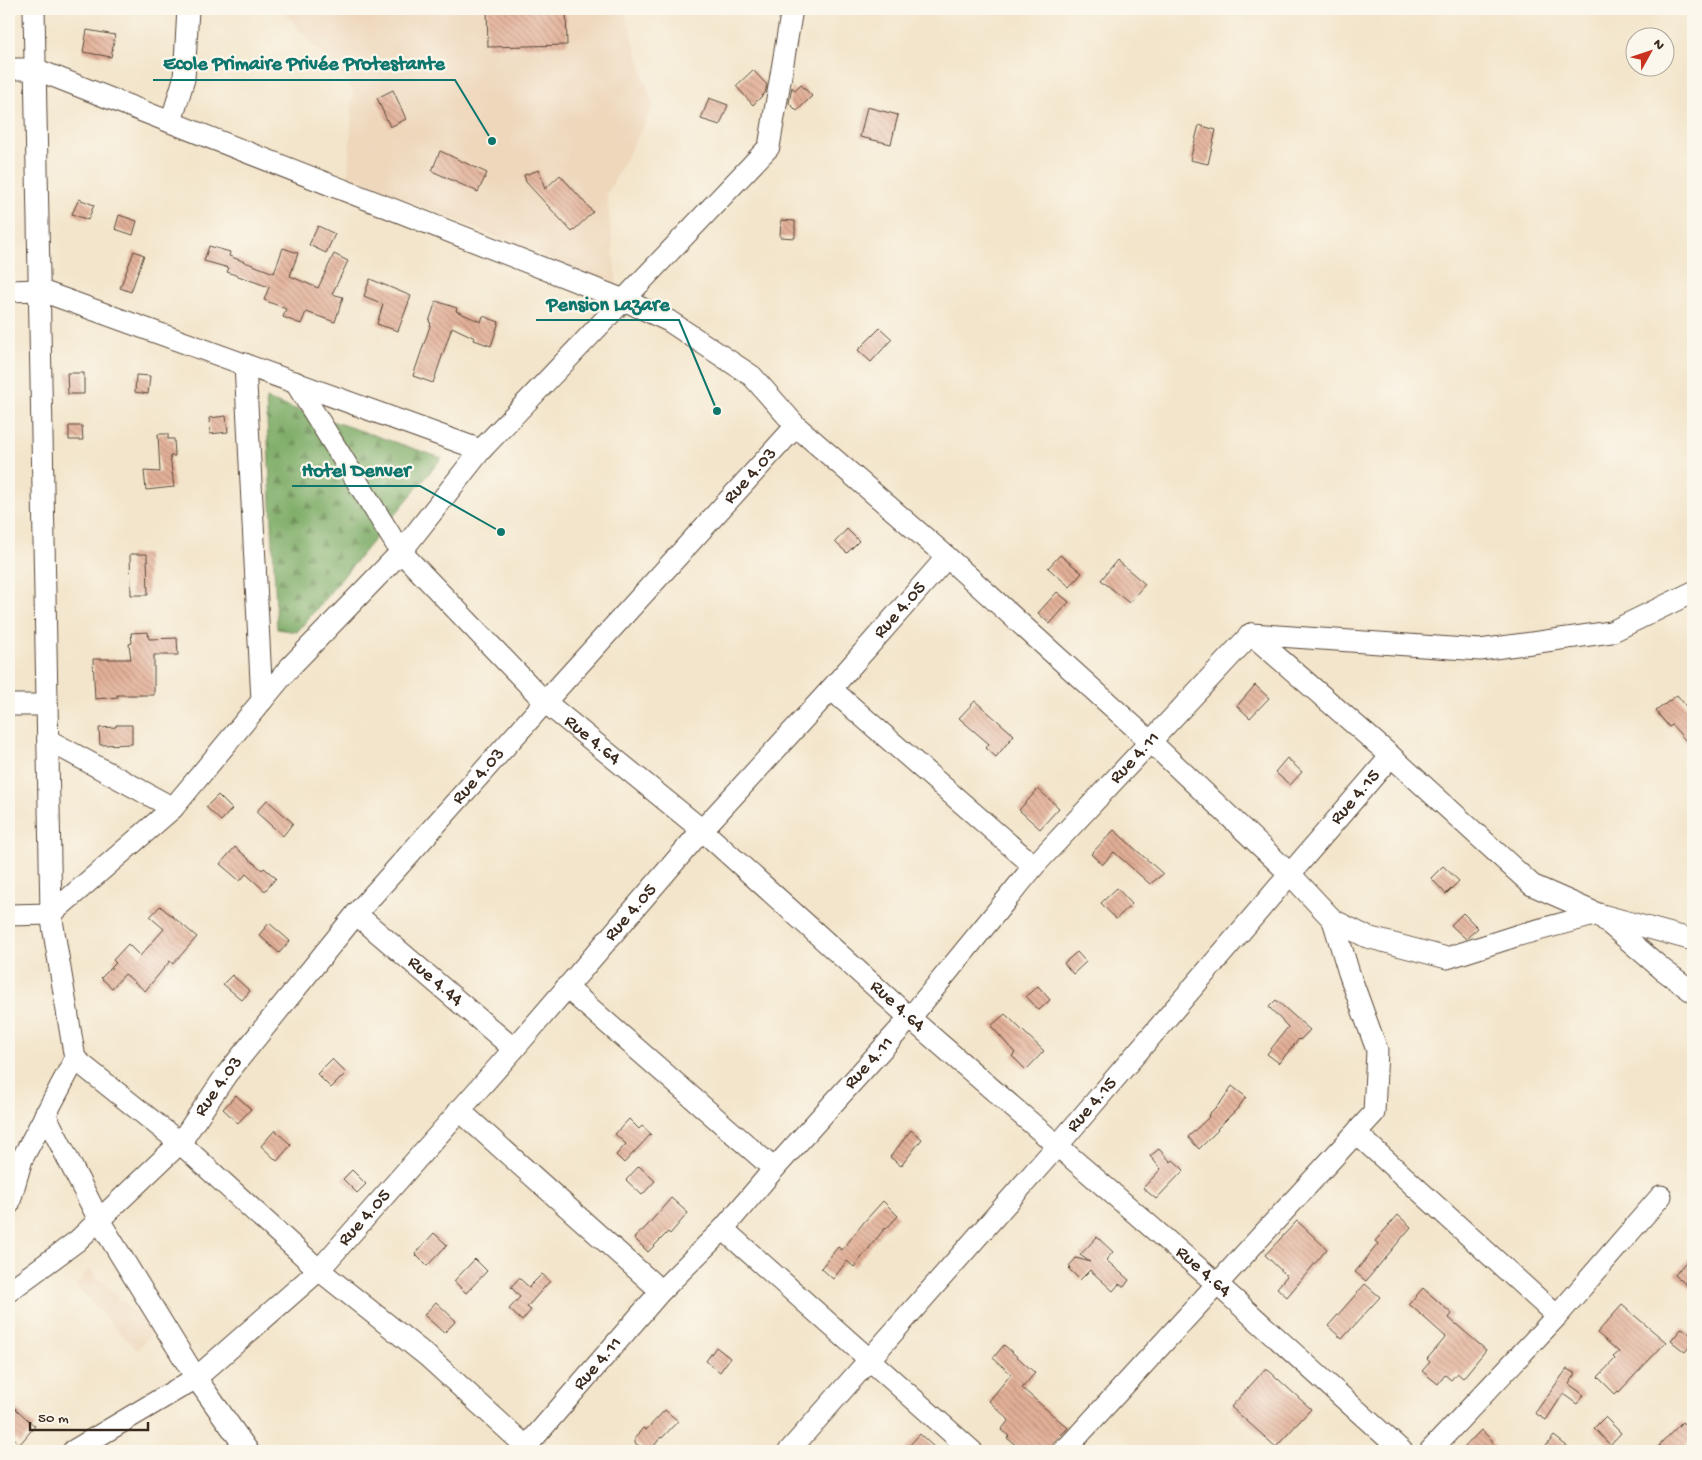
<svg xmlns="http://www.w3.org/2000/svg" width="1702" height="1460" font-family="'Gochi Hand',sans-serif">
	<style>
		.built { fill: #eed7bb }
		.forest { fill: url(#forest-firs); stroke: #5c6b42 }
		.building { fill: url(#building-back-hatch) }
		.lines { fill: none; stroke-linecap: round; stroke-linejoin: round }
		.minor-casing { stroke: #574638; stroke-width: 23 }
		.minor { stroke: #fff; stroke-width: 21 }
		.labels { text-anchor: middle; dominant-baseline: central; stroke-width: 4.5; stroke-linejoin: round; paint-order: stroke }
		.street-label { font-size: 19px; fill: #3b2a1e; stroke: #fbf7ec }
		.leader { fill: none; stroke: #0f766e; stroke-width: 2 }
		.callout-dot { fill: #0f766e; stroke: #fbf7ec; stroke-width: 2 }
		.callout-label { font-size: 20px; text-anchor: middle; font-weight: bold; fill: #0f766e; stroke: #fbf7ec; stroke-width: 4.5; stroke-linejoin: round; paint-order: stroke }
	</style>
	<defs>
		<pattern id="forest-firs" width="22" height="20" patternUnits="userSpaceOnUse" patternTransform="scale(1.25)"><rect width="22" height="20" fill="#7dac66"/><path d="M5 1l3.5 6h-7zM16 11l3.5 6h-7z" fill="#688c53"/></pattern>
		<pattern id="building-back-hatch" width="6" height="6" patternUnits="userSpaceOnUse" patternTransform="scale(1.25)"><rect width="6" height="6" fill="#e3b098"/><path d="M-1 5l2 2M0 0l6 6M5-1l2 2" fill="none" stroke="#b98f7b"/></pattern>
	</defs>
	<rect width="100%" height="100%" fill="#fbf7ec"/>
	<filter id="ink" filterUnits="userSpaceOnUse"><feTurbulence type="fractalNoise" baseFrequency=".02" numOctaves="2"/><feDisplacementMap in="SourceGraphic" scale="10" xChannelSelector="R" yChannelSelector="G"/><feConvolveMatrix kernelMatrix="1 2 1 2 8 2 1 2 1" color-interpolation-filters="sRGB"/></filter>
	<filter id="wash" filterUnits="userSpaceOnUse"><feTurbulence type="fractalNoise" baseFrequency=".0096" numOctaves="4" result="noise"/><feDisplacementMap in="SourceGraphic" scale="20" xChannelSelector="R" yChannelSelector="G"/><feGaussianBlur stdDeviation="1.12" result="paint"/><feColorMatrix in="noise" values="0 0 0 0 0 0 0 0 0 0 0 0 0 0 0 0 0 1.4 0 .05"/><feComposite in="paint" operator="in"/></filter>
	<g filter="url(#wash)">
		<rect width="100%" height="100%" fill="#f3e5cb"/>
		<path class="built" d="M282,9H624L653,107L607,194L617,286L348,176L353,90Z
			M89,1269L154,1331L137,1350L75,1286Z"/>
		<path class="forest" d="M266,399L442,458L297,632L277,629Z"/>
		<g id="blocks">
			<path class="building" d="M487,9H566L567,45L488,47Z
				M87,30L115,35L111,57L83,52Z
				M753,70L767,85L765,93L753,105L736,86Z
				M801,85L812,96L797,111L789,103L792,87L795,91Z
				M393,90L406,119L390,127L377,98Z
				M709,98L728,105L720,125L701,119Z
				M867,107L898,115L891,144L860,137Z
				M1199,125L1216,130L1208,164L1190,160Z
				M440,151L487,173L478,192L432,171Z
				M539,170L545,189L560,175L593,212L572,232L526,182L524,175Z
				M79,199L94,205L88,220L72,214Z
				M119,215L137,221L133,235L115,229Z
				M781,220L795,221V238L780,237Z
				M318,226L335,234L326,253L309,245Z
				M209,246L230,252L229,256L274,273L283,248L298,253L290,276L318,288L334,254L348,261L332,294L343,297L335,322L306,312L301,324L283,317L286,309L264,300L269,287L227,272L229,268L204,261Z
				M134,251L144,255L131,292L120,288Z
				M370,279L411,296L398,331L377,324L383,304L364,296Z
				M436,301L457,308L456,311L481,322L483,316L499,322L491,346L474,340L475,338L452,327L433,383L413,376L431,323L429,322Z
				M880,328L892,339L871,362L858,350Z
				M67,373H84V394H68Z
				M136,375L150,376L148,394L135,392Z
				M226,416L228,432L210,434L209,418Z
				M69,426H82L83,440H69Z
				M158,434H168V439H174L175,456H170L174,487L146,490L144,471L160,472Z
				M847,529L859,541L847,553L835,542Z
				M130,554H147L148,595H131Z
				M1060,555L1082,573L1070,587L1048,568Z
				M1117,560L1145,584L1129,603L1101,580Z
				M1057,592L1069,602L1050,624L1038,613Z
				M148,632L149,639L177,638L178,655H154V695H117L118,697L95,699L93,659H131L129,644L132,643L131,633Z
				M1255,685L1269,698L1250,718L1237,706Z
				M1677,695L1693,715V749L1672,725L1669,727L1656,711Z
				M975,701L1014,735L996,757L986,748L989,744L959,718Z
				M116,725H132V744L100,745L99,728L116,727Z
				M1287,758L1302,772L1290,785L1275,772Z
				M1038,789L1059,808L1040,829L1019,810Z
				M218,795L232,809L221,821L206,807Z
				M267,800L293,823L283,836L256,812Z
				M1114,830L1163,874L1150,884L1114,852L1102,865L1091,854Z
				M235,847L262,870L264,868L276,878L265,891L246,874L240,881L220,864Z
				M1443,866L1459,881L1446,894L1431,878Z
				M1117,888L1132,904L1116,919L1101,903Z
				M160,906L197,937L173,964L170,961L145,991L125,974L112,988L101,978L116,963L113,960L128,944L140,956L164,929L150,917Z
				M1463,913L1478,928L1466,939L1451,925Z
				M269,923L290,941L279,953L259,935Z
				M1077,952L1086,962L1073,974L1064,963Z
				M232,975L250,991L242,1000L223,984Z
				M1038,986L1050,1000L1039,1010L1026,996Z
				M1276,1000L1310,1030L1300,1040L1299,1039L1279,1063L1267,1054L1288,1027L1269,1007Z
				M1005,1014L1044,1051L1026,1070L1012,1056L1015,1053L991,1026Z
				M332,1059L346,1073L331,1088L317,1074Z
				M1232,1086L1246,1097L1237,1109L1217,1129L1218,1130L1199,1149L1188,1137L1209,1117L1208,1115L1221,1102Z
				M236,1095L251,1109L238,1123L223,1109Z
				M629,1119L639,1129L642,1126L651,1134L624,1163L616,1155L626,1144L615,1134Z
				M275,1130L291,1145L277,1161L261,1146Z
				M911,1130L922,1139L901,1166L890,1157Z
				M1159,1149L1171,1162L1173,1160L1184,1170L1156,1199L1143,1188L1161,1169L1150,1156Z
				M639,1166L655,1181L642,1195L626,1180Z
				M352,1170L366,1184L357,1193L343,1179Z
				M671,1198L688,1213L670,1234L668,1232L648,1252L634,1238L646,1227Z
				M883,1201L898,1216L886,1229L885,1228L854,1267L847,1261L833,1279L821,1268L838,1247L842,1250L864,1222Z
				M1398,1215L1411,1227L1366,1281L1355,1272L1378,1244L1375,1241Z
				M1297,1221L1327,1249L1287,1297L1277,1288L1287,1276L1265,1255Z
				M434,1233L447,1245L427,1266L415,1254Z
				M1097,1237L1113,1252L1106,1260L1129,1280L1124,1287L1119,1284L1113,1291L1090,1270L1080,1280L1069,1269L1071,1267L1069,1266L1076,1258L1090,1262L1080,1255Z
				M1693,1253V1290L1675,1275Z
				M475,1259L487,1271L466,1293L454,1281Z
				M542,1274L550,1281L527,1307L531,1310L522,1321L509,1309L520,1297L511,1287L519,1278L529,1287Z
				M1365,1284L1380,1297L1342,1339L1328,1326Z
				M1423,1288L1452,1314L1449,1318L1486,1350L1463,1378L1457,1373L1451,1380L1445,1375L1438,1384L1422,1371L1430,1362L1427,1359L1446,1337L1409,1304Z
				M436,1302L456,1321L444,1333L424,1315Z
				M1622,1305L1666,1342L1619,1392L1618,1391L1615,1394L1598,1377L1615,1359L1613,1357L1619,1352L1597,1333Z
				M1682,1328L1693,1337V1342L1685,1352L1671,1341Z
				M1004,1345L1035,1373L1022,1388L1068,1428L1047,1449L1042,1445L1036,1451H1023L1007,1438L1009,1436L1001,1430L1009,1420L989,1401L1011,1374L993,1358Z
				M716,1347L730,1358L720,1372L706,1361Z
				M1266,1368L1311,1409L1276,1447L1231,1407Z
				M1567,1369L1576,1374L1569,1384L1584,1395L1577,1404L1563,1394L1546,1420L1535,1413Z
				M9,1403L35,1426L20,1444L9,1434Z
				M665,1410L678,1421L662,1438L661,1437L650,1451H646L635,1443V1438L643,1428L646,1430Z
				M1605,1417L1621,1433L1610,1445L1594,1428Z
				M1682,1422L1693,1432V1437L1681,1451H1654Z
				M1481,1430L1493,1441L1491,1443L1501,1451H1461Z
				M920,1434L938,1451H904Z
				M1554,1436L1573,1451H1542Z"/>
		</g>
	</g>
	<g filter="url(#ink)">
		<use href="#blocks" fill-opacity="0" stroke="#574638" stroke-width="1"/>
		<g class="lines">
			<g class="minor-casing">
				<g id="minor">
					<path d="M9,69H35L624,300L669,321L752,376L796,426L947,557L1151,742L1290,874L1333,920L1367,937L1447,958L1519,935L1598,914L1662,969L1693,992"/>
					<path d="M171,122L184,79L188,9"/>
					<path d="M9,291L39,290L481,450"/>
					<path d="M245,364L262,701"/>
					<path id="s1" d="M295,382L401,552L545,702L702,830L910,1018L1217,1284L1402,1451"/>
					<path d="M1251,634L1391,756L1532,885L1598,914L1693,940"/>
					<path d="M1251,634L1480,650L1611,632L1693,592"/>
					<path d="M831,689L1034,866"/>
					<path d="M9,705H47"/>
					<path d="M48,740L173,808"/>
					<path d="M51,914L173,808L290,667L401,552L481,450L769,147L792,9"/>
					<path id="s2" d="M356,914L514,1049"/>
					<path d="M9,915L51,914"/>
					<path d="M566,987L774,1169"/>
					<path d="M75,1059L180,1143L319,1270L427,1356L531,1451"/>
					<path d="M459,1110L661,1291"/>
					<path d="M45,1114L99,1220L196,1378L248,1451"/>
					<path d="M1356,1133L1557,1316"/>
					<path d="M9,1204L22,1159L75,1059L51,914L34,9"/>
					<path d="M723,1229L972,1451"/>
					<path id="s3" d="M9,1291L77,1241L180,1143L226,1075L356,914L545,702L796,426"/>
					<path id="s4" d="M526,1447L661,1291L723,1229L774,1169L910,1018L1034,866L1251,634"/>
					<path id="s5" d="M73,1451L196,1378L319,1270L514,1049L702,830L831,689L947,557"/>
					<path id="s6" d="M789,1451L1058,1145L1391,756"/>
					<path d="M1064,1451L1374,1113L1377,1050L1349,973L1333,920"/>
					<path d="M1430,1451L1557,1316L1661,1196"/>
				</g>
			</g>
			<use href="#minor" class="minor"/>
		</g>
	</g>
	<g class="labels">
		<g class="street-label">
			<text stroke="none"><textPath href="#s3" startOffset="1105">Rue 4.03</textPath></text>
			<text stroke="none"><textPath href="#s5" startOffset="1186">Rue 4.05</textPath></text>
			<text stroke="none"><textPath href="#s1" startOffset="469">Rue 4.64</textPath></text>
			<text stroke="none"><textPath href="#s4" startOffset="920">Rue 4.11</textPath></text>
			<text stroke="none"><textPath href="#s3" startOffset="700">Rue 4.03</textPath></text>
			<text stroke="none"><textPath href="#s6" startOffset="865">Rue 4.15</textPath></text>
			<text stroke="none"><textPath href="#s5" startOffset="781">Rue 4.05</textPath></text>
			<text stroke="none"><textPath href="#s2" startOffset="104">Rue 4.44</textPath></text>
			<text stroke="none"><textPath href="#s1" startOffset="874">Rue 4.64</textPath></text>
			<text stroke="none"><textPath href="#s4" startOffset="515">Rue 4.11</textPath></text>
			<text stroke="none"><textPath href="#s3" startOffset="295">Rue 4.03</textPath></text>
			<text stroke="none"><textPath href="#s6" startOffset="460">Rue 4.15</textPath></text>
			<text stroke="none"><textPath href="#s5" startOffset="376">Rue 4.05</textPath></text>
			<text stroke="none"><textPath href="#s1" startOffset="1279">Rue 4.64</textPath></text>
			<text stroke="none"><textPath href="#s4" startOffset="110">Rue 4.11</textPath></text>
		</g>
	</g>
	<path class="leader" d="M492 141L455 80H153M717 411L679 320H536M501 532L420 486H292"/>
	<g class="callout-dot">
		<circle cx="492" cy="141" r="5"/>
		<circle cx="717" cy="411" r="5"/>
		<circle cx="501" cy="532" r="5"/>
	</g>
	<g class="callout-label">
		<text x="304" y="69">Ecole Primaire Privée Protestante</text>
		<text x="608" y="310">Pension Lazare</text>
		<text x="356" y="476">Hotel Denver</text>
	</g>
	<rect width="1702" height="1460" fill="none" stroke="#fbf7ec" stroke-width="30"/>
	<g transform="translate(1650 52) rotate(50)"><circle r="24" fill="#fbf7ec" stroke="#aea59a"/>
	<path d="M0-4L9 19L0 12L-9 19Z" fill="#c8321e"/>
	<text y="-8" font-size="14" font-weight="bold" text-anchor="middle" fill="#3b2a1e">N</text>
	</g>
	<path d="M30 1422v8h118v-8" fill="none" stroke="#3b2a1e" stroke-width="2.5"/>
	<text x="38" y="1422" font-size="15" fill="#3b2a1e" stroke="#fbf7ec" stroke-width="4" paint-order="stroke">50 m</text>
</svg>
